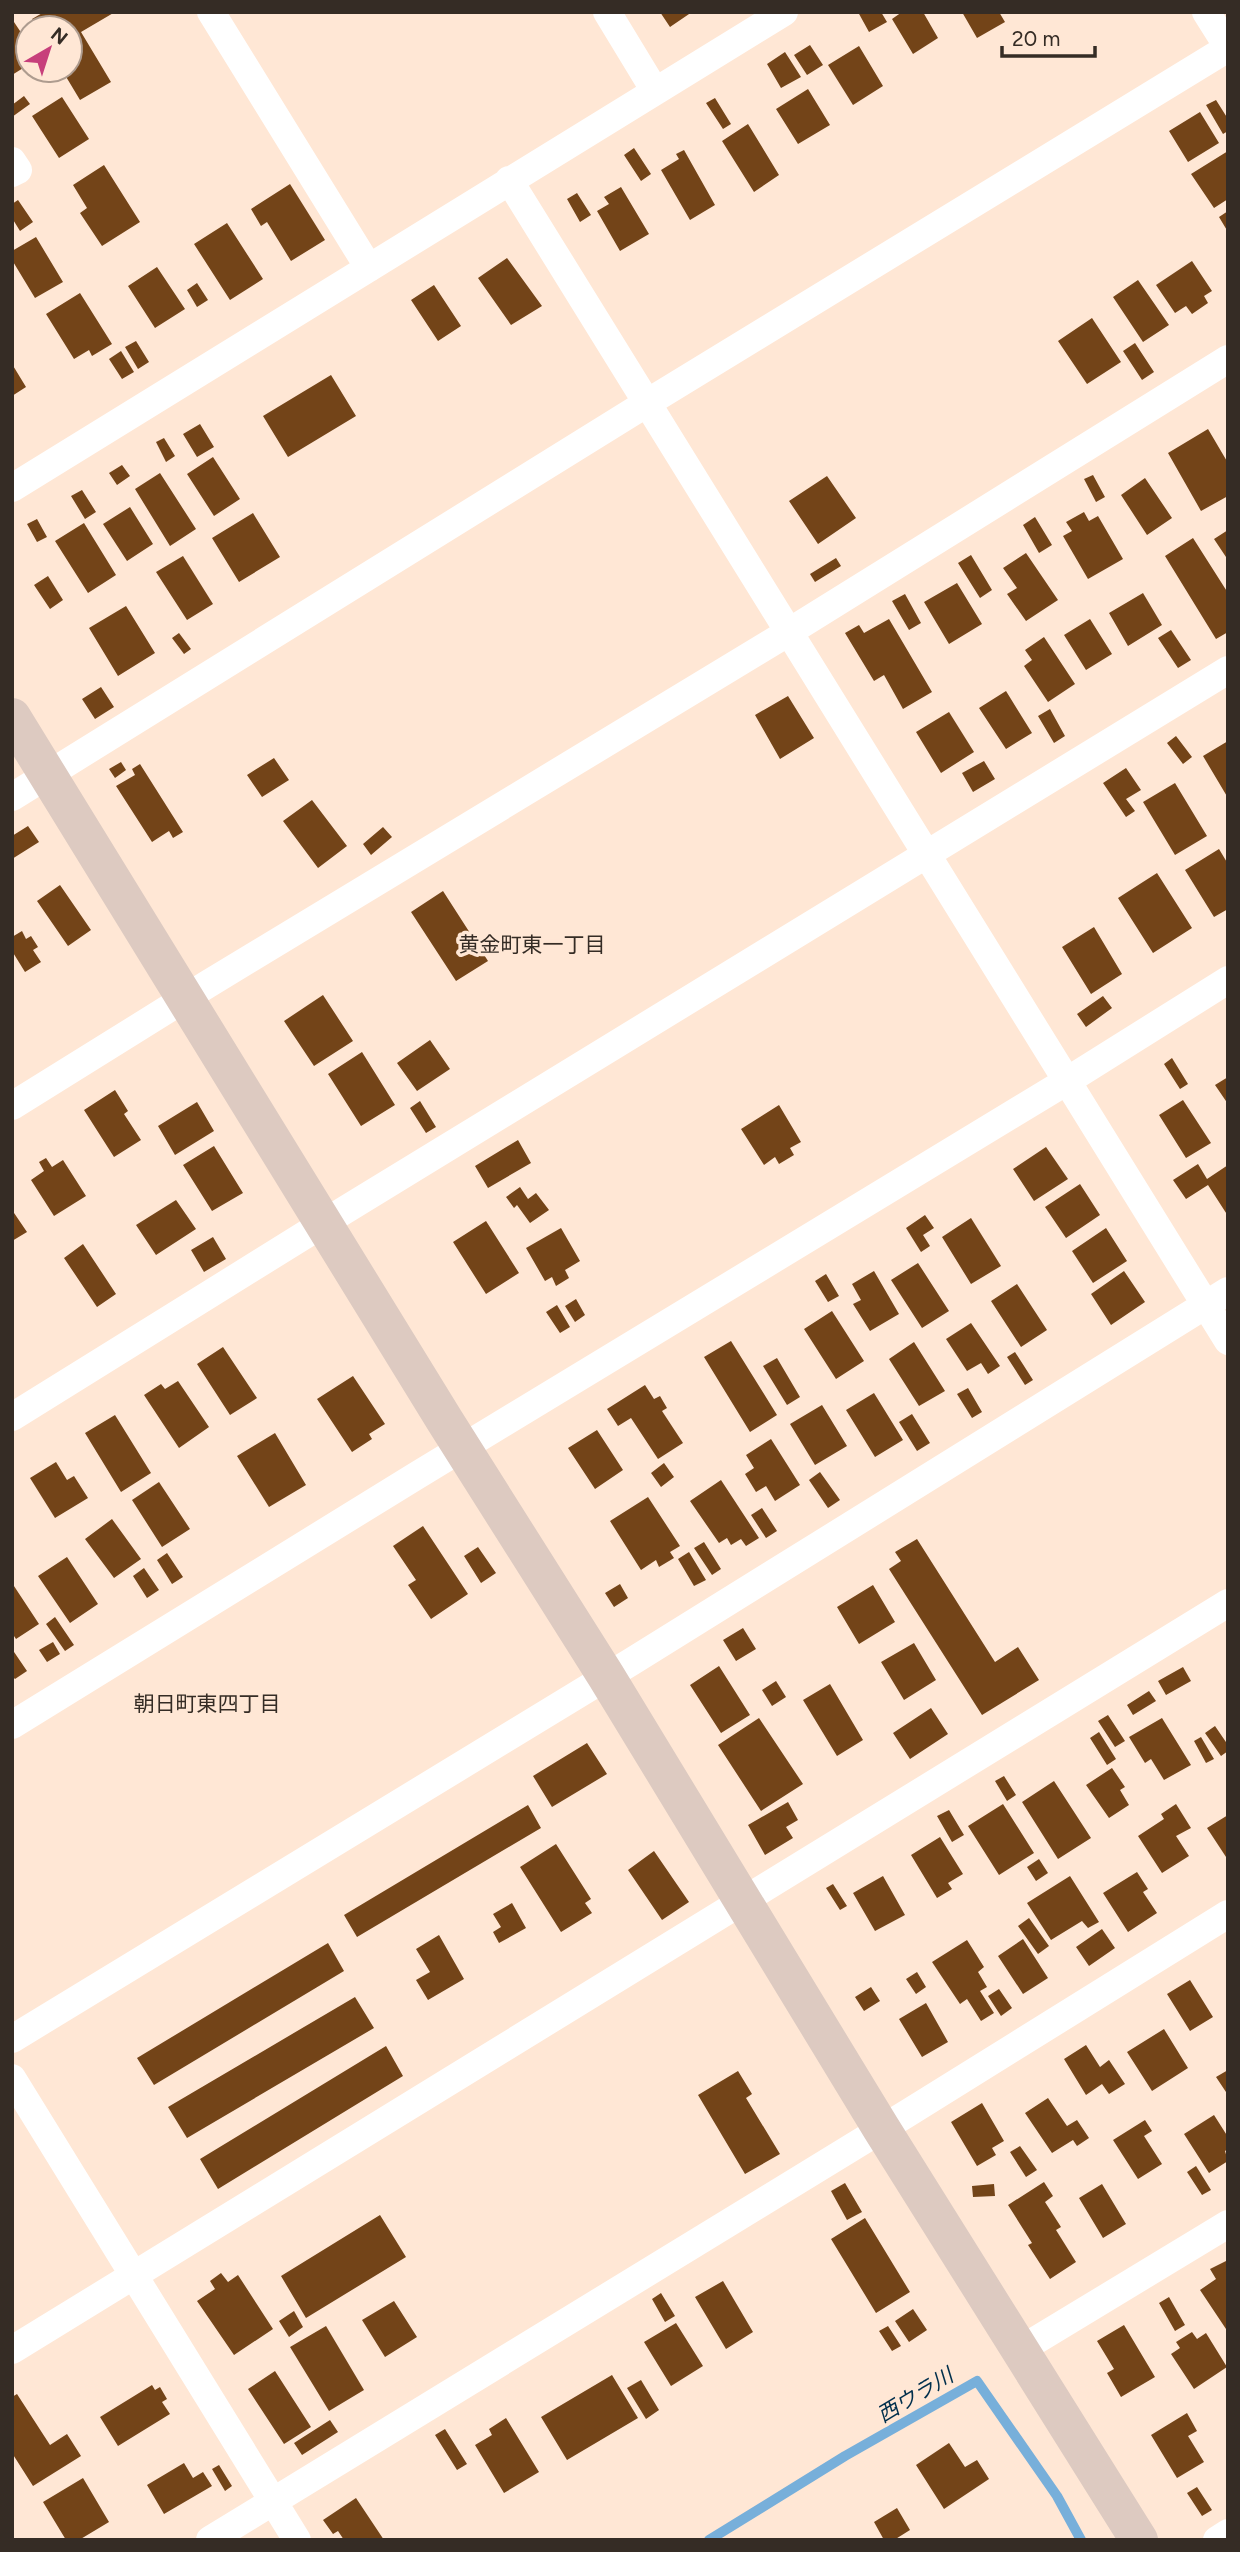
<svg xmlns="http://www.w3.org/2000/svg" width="1240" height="2552" font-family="Figtree,'Noto Sans JP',sans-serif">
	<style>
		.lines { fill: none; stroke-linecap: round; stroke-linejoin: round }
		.stream { stroke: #77afda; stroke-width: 10 }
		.building { fill: #734418 }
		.street { stroke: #fff; stroke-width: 28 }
		.secondary { stroke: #ddcac1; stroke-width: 38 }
		.labels { text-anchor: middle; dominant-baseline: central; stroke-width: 7; stroke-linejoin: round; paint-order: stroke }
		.neighbourhood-label { font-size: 21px; fill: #352c25; stroke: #ffe7d5 }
		.water-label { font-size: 21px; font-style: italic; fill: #002f4c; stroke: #ffe7d5 }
	</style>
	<rect width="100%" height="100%" fill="#ffe7d5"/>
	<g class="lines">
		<path class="stream" d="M709,2540L845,2456L977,2381L1057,2496L1081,2540"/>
	</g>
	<path class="building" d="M44,12H115L81,32L111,82L80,100L62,70H70V28H38L32,19Z
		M660,12H692L670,27Z
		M858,12H881L887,22L869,32Z
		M902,12H923L938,38L913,54L892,19Z
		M962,12H999L1005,22L977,38Z
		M12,19L28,43V65L12,75Z
		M810,45L823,65L807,75L794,55Z
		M859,46L883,86L853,105L828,65Z
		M785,52L801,77L781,88L767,64Z
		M808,89L830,125L798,144L776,109Z
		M24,96L30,104L12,117V105Z
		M62,97L89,139L59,158L32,116Z
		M715,98L731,124L723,129L706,103Z
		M1216,100L1228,119V131L1223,134L1206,105Z
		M1200,112L1219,143L1188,162L1169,131Z
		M748,124L779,175L754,192L722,141Z
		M634,148L651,174L641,181L624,155Z
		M684,150L715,205L690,220L661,170L679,159L676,154Z
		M1228,151V199L1214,208L1191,174Z
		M104,165L140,222L102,246L80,213L87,208L73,185Z
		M290,184L325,240L291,261L267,222L261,226L251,209Z
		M621,187L649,234L620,251L597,211L609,204L604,197Z
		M577,193L591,215L580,222L567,199Z
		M18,200L33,222L20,231L12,218V204Z
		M1228,211V232L1219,217Z
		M227,223L263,279L230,300L194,244Z
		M36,237L63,282L35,298L12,260V251Z
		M507,258L542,306L511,325L478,278Z
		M1192,261L1212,291L1204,296L1208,303L1192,314L1186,306L1175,313L1156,285Z
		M157,267L185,309L155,328L128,286Z
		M1138,280L1169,325L1143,342L1113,297Z
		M197,283L208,300L197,307L187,290Z
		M434,285L461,326L438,341L411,300Z
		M80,293L112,344L92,356L89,350L74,359L46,314Z
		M1092,318L1121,362L1087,384L1058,341Z
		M136,341L149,362L138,369L125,347Z
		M1135,343L1154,372L1142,380L1123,351Z
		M121,351L134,372L122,379L109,359Z
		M12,364L26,387L12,396Z
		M331,375L356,416L288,457L263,416Z
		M200,424L214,447L197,457L183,434Z
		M1208,429L1228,463V496L1201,511L1168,453Z
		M164,438L175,456L166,462L156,442Z
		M213,457L240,499L214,516L187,474Z
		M122,465L130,476L117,485L109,473Z
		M160,473L196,529L170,546L135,489Z
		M1093,475L1105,497L1096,502L1084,479Z
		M827,476L856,518L818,544L789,501Z
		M1145,478L1172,518L1147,535L1121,495Z
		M82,490L96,512L85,519L71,496Z
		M130,507L153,544L127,561L103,524Z
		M1084,512L1089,521L1098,516L1123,559L1088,579L1063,536L1072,531L1066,522Z
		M253,513L280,557L239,582L212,538Z
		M1035,517L1052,545L1039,553L1023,525Z
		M37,519L47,537L37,542L27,524Z
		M84,523L116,575L88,593L55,541Z
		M1228,530V560L1214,539Z
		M1193,538L1228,593V632L1216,639L1165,556Z
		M1026,553L1058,600L1026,621L1007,594L1017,588L1003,568Z
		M971,555L992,590L980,598L958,563Z
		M183,556L213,604L187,620L156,572Z
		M836,558L841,566L815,582L810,574Z
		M48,576L63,600L50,609L34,585Z
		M957,583L982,624L949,644L924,602Z
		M1143,593L1162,625L1128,646L1109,613Z
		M905,594L921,623L909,630L892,601Z
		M126,606L155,653L118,676L89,628Z
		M889,619L932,692L903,709L884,675L874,681L845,633L859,625L864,633Z
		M1090,619L1112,654L1086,670L1064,635Z
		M1171,630L1191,660L1178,668L1158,638Z
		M179,633L191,649L184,654L172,638Z
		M1044,637L1075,684L1048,702L1024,666L1032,660L1025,650Z
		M101,687L114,707L95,719L82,699Z
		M1006,691L1032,733L1006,749L979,708Z
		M788,696L814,738L780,759L755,715Z
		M1050,709L1065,736L1054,743L1038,716Z
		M949,712L974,752L941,773L916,732Z
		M1176,736L1192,757L1183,764L1167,743Z
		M1228,741V798L1203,756Z
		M274,758L289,780L262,797L247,775Z
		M984,761L995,779L973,792L962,773Z
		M121,762L126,770L115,778L109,769Z
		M140,764L183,832L173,838L169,831L152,842L116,786L135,775L132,769Z
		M1126,768L1141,790L1126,799L1135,811L1126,817L1103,783Z
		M1175,783L1207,836L1175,855L1143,802Z
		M312,800L347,846L318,868L283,821Z
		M28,826L39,842L12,859V836Z
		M383,827L392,837L371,855L363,844Z
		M1219,849L1228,864V909L1214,917L1185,870Z
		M1157,873L1192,928L1153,953L1118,898Z
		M60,885L91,930L68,946L37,901Z
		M443,891L488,961L456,981L411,912Z
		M1094,927L1122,974L1091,994L1062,947Z
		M22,931L26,939L31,936L38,947L33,950L41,962L25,972L12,951V937Z
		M323,995L353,1041L314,1066L284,1021Z
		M1103,996L1112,1008L1086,1027L1077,1014Z
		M430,1040L450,1069L417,1091L397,1063Z
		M362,1052L395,1105L361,1126L328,1074Z
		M1172,1058L1188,1084L1180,1089L1164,1064Z
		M1228,1077V1104L1215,1085Z
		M115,1090L128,1111L124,1114L141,1140L114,1157L84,1110Z
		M1183,1100L1211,1143L1186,1158L1159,1115Z
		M420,1101L436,1127L426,1133L410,1108Z
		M197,1102L214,1131L175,1155L158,1126Z
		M779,1105L801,1142L790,1148L794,1155L779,1164L775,1157L764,1165L741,1129Z
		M518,1140L531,1163L488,1188L475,1166Z
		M214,1146L243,1193L212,1211L183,1165Z
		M1046,1147L1068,1179L1034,1201L1013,1169Z
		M46,1158L52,1167L63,1160L86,1196L54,1216L31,1180L44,1171L39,1162Z
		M1198,1164L1207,1179L1228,1165V1216L1208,1185L1186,1199L1173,1180Z
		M1080,1184L1100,1215L1066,1238L1045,1207Z
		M520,1187L528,1199L536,1193L549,1210L530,1223L517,1205L514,1208L506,1197Z
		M176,1200L196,1229L156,1255L136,1225Z
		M12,1210L27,1232L12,1241Z
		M925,1215L934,1228L923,1235L930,1246L921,1252L906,1228Z
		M971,1218L1001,1266L971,1284L942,1237Z
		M486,1221L519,1273L486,1294L453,1242Z
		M561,1228L580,1261L565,1270L569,1278L556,1286L552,1277L545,1281L526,1248Z
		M1106,1228L1127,1261L1093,1283L1072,1251Z
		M213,1237L226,1259L204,1272L191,1250Z
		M83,1244L116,1294L97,1307L64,1258Z
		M918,1263L949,1311L922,1328L891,1280Z
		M874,1271L899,1314L870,1331L853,1304L861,1300L852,1284Z
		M1124,1271L1145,1302L1111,1325L1091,1294Z
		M826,1274L839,1296L828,1302L815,1281Z
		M1017,1284L1047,1330L1021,1347L991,1301Z
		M576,1299L585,1315L575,1322L565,1306Z
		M557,1305L570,1327L560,1333L546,1312Z
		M832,1311L864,1361L836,1379L804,1329Z
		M971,1323L1000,1366L988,1374L981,1363L967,1371L946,1339Z
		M731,1341L777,1415L750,1432L704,1357Z
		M914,1342L945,1391L919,1406L889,1359Z
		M223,1347L257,1398L230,1415L197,1364Z
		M1015,1352L1033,1380L1025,1385L1007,1357Z
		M777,1358L800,1397L787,1405L763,1366Z
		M353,1376L385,1424L369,1434L372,1439L352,1452L317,1399Z
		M178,1381L209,1427L179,1448L144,1395L161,1384L165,1389Z
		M645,1385L654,1399L660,1396L667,1408L662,1411L683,1443L658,1459L631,1418L618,1426L607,1409Z
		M968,1388L982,1412L972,1418L957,1394Z
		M874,1393L903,1440L875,1457L846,1410Z
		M822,1405L847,1446L815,1465L790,1424Z
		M912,1414L930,1443L917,1451L899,1422Z
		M115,1415L151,1473L121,1492L85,1433Z
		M597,1430L623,1470L595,1489L568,1448Z
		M275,1433L306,1485L269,1507L237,1456Z
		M771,1439L800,1485L775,1501L766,1486L756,1492L745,1474L754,1468L746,1455Z
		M56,1462L67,1480L74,1476L88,1498L55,1518L30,1478Z
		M664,1463L674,1477L661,1487L651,1473Z
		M820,1472L840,1500L828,1508L809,1480Z
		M721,1480L759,1538L746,1546L741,1539L731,1545L727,1538L719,1543L690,1501Z
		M159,1482L190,1529L162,1547L132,1500Z
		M648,1497L680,1546L670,1552L674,1558L659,1567L656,1560L641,1570L610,1521Z
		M762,1508L777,1531L766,1538L751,1515Z
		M112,1519L141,1559L114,1578L85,1539Z
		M423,1526L468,1594L431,1619L408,1585L416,1580L393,1546Z
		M917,1539L995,1662L1018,1647L1039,1680L982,1715L889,1569L901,1561L895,1552Z
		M704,1542L721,1569L712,1575L694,1548Z
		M478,1547L496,1573L481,1583L464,1556Z
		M689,1552L706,1580L694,1586L678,1559Z
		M167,1553L183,1577L172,1584L157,1560Z
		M67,1557L98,1604L70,1623L38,1576Z
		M144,1568L159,1590L147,1598L133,1576Z
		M12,1583L39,1624L16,1639L12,1633Z
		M620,1584L628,1598L614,1607L605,1593Z
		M873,1585L895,1622L859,1644L837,1607Z
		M55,1617L74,1645L65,1651L46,1624Z
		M743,1628L756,1649L736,1661L723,1640Z
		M53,1642L60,1654L47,1662L39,1650Z
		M914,1643L936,1680L904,1700L881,1662Z
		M12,1649L27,1671L15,1679L12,1676Z
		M719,1666L750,1715L721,1733L690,1685Z
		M1183,1667L1191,1681L1166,1695L1158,1681Z
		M776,1681L786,1697L772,1706L762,1690Z
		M830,1684L863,1740L837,1756L803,1700Z
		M1149,1691L1156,1701L1133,1715L1127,1705Z
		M931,1708L948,1734L910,1759L893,1733Z
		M1108,1715L1125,1741L1115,1747L1098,1721Z
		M759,1718L803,1784L761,1811L718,1745Z
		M1162,1718L1191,1765L1164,1780L1151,1759L1145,1763L1129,1737Z
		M1215,1726L1228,1745V1751L1221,1756L1205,1733Z
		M1099,1732L1116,1759L1107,1765L1090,1738Z
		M1201,1737L1214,1759L1206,1763L1194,1741Z
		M587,1743L607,1774L552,1807L533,1776Z
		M1112,1768L1125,1787L1120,1790L1129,1805L1109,1818L1086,1785Z
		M1004,1776L1016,1795L1007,1801L995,1781Z
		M1054,1781L1091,1838L1058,1859L1022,1802Z
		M788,1802L798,1820L786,1827L793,1838L765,1855L748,1825Z
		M1003,1804L1034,1853L999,1875L968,1826Z
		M1176,1804L1191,1828L1176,1836L1189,1856L1162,1873L1138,1836L1164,1819L1161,1814Z
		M528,1805L541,1828L357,1937L344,1915Z
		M949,1810L964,1835L952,1842L937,1816Z
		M1228,1815V1860L1207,1828Z
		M940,1837L963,1874L948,1883L952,1889L937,1898L911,1855Z
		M556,1844L591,1899L585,1903L592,1913L561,1932L520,1867Z
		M654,1851L689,1902L662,1920L628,1870Z
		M1039,1859L1048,1873L1036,1881L1027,1867Z
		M1137,1872L1148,1889L1143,1892L1157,1913L1128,1932L1103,1893Z
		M883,1876L905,1915L875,1931L853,1893Z
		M1070,1876L1099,1922L1088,1928L1082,1921L1051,1940L1027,1903Z
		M833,1884L847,1906L840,1910L826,1888Z
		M512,1903L526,1928L499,1943L493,1932L501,1927L493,1914Z
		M1029,1918L1049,1946L1038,1954L1018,1926Z
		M1102,1929L1115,1948L1089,1966L1076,1947Z
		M439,1935L464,1979L428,2000L416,1980L430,1972L416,1949Z
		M1023,1939L1048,1978L1023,1994L998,1956Z
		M967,1940L984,1967L978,1972L987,1987L980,1991L994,2013L981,2021L967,1999L960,2004L932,1962Z
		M328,1943L344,1971L154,2085L137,2058Z
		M917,1972L926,1987L916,1994L906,1979Z
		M1190,1980L1213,2017L1190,2031L1167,1994Z
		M871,1987L880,2001L864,2011L855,1997Z
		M999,1989L1012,2008L1001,2016L988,1996Z
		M355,1997L374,2028L187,2138L168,2107Z
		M926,2003L948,2042L922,2057L899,2019Z
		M1164,2029L1188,2068L1152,2091L1127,2052Z
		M1086,2045L1100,2067L1109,2060L1125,2084L1109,2094L1102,2084L1086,2095L1064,2059Z
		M386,2046L403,2076L218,2189L200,2159Z
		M1228,2070V2095L1216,2077Z
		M738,2071L752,2094L746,2098L780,2154L745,2174L698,2095Z
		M1048,2098L1067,2126L1077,2120L1089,2138L1077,2146L1073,2140L1052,2153L1025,2113Z
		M982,2103L1004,2141L992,2148L996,2155L977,2166L951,2122Z
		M1214,2115L1228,2137V2149L1225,2151L1228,2161L1209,2173L1184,2134Z
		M1145,2120L1152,2131L1144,2136L1162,2164L1138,2179L1113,2140Z
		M1020,2146L1037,2170L1026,2177L1010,2152Z
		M1196,2166L1211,2190L1202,2195L1187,2172Z
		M1044,2182L1053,2196L1045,2202L1061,2227L1056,2230L1076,2262L1050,2279L1028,2245L1032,2243L1008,2205Z
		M845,2183L862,2212L847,2220L831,2191Z
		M994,2184L995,2196L973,2197L972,2186Z
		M1102,2184L1126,2224L1103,2238L1079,2198Z
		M380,2215L406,2257L306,2318L281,2276Z
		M865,2218L910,2292L876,2313L831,2239Z
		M1226,2261L1228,2264V2332L1200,2290L1216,2279L1210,2269Z
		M221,2273L228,2282L238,2275L273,2329L234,2355L197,2301L215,2289L210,2281Z
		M723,2281L753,2332L726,2349L695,2297Z
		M661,2293L675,2316L665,2322L652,2299Z
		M1169,2297L1185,2325L1175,2331L1159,2303Z
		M394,2301L417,2337L385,2357L362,2320Z
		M913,2309L927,2330L909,2342L895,2321Z
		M294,2311L303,2327L289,2337L279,2321Z
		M676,2323L703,2366L671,2386L644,2342Z
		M1124,2325L1155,2377L1121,2397L1107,2373L1114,2369L1097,2341Z
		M326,2326L364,2390L329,2411L290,2347Z
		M888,2326L901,2346L892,2351L879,2331Z
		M1192,2332L1197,2339L1206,2333L1227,2367L1194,2389L1171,2354L1180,2348L1176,2342Z
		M275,2371L311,2427L284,2444L248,2389Z
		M612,2375L638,2418L567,2460L541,2417Z
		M641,2380L659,2410L646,2419L627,2388Z
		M152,2385L155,2390L160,2387L167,2399L162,2402L170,2414L118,2446L100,2417Z
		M17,2394L50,2445L67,2434L81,2456L33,2486L12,2453V2397Z
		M1187,2413L1197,2431L1188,2436L1204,2462L1177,2478L1151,2435Z
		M506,2418L539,2472L504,2493L475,2445L492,2435L489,2429Z
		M330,2420L338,2432L302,2455L294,2443Z
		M445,2429L467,2464L457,2470L435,2435Z
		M949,2443L965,2467L977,2460L989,2479L944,2509L916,2465Z
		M184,2463L193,2478L203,2472L212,2486L164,2514L147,2485Z
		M219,2465L232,2486L225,2491L212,2469Z
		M83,2478L109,2522L79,2540H66L43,2502Z
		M1197,2487L1212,2510L1202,2516L1187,2493Z
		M356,2498L384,2540H344L338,2531L333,2534L323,2520Z
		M897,2508L910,2530L894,2540H884L874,2522Z"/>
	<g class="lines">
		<path class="street" d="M211,12L369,268
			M607,12L655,91
			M1206,12L1228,47
			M12,161L18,170L12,173
			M509,180L1228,1341
			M12,488L784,12
			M12,797L647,403L1228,48
			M12,1106L208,984L789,632L1228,359
			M12,1417L345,1210L1228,670
			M12,1725L416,1476L1067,1081L1228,980
			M12,2039L631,1662L1228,1291
			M12,2078L297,2540
			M12,2350L1228,1603
			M1020,2350L1228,2224
			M210,2540L908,2113L1228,1914
			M1217,2540L1228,2533"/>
		<path class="secondary" d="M12,717L445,1421L606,1676L881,2128L1139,2540"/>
	</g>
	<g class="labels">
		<g class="neighbourhood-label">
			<text x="532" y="944">黄金町東一丁目</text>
			<text x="207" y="1703">朝日町東四丁目</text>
		</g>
		<g class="water-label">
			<text transform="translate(915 2395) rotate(-31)">西ウラ川</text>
		</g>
	</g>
	<rect width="1240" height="2552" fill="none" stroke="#352c25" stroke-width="28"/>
	<g transform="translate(49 49) rotate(39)"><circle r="33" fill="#ffe7d5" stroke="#ae9c8f" stroke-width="2"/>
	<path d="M0-5L12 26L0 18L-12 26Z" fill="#c73f7b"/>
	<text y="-10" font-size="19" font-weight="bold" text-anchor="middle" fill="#352c25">N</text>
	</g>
	<path d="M1002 46v10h93v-10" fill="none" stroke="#352c25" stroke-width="3.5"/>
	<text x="1012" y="46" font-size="21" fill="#352c25" stroke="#ffe7d5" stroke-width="5" paint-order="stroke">20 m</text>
</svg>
